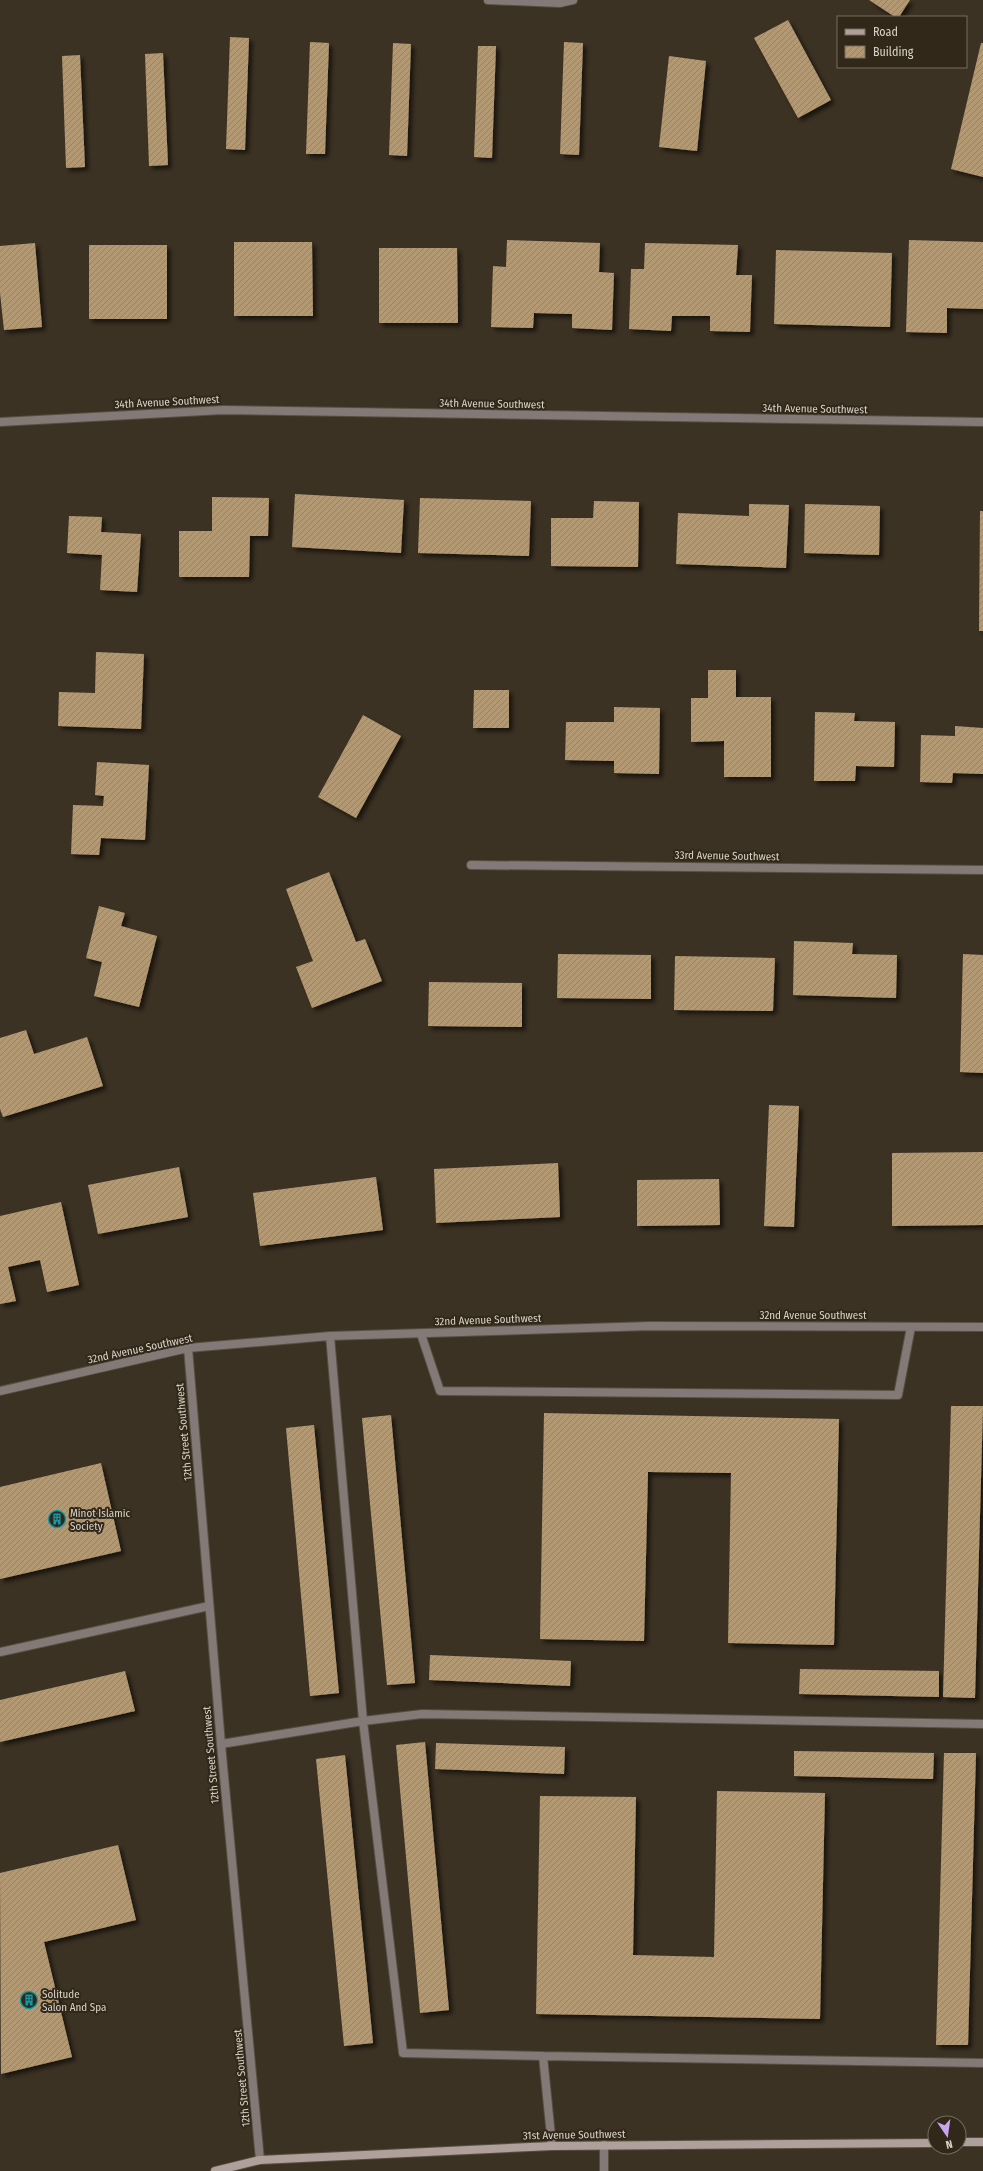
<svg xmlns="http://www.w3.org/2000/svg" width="983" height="2171" font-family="'Fira Sans Condensed',sans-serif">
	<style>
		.building { fill: url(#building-hatch); filter: url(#shadow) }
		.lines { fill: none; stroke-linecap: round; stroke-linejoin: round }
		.lane-casing { stroke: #584f41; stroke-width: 10 }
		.street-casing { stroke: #584f41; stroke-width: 10 }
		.secondary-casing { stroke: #584f41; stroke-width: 10 }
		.lane { stroke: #837976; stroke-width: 8 }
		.street { stroke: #837976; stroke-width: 8 }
		.secondary { stroke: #afa09b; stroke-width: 8 }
		.labels { text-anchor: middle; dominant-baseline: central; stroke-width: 4; stroke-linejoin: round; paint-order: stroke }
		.street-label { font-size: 11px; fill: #d8d3c9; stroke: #312819 }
		.poi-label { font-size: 11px; fill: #d8d3c9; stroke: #312819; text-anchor: start }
	</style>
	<defs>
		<pattern id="building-hatch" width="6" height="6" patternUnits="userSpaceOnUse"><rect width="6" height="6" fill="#b39973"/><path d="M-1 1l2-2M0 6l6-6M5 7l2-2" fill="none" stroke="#968265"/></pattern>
		<filter id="shadow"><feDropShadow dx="3.5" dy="3.5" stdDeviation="2" flood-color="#0009"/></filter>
	</defs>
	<rect width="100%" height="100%" fill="#3c3223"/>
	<path class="building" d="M869,0H910L899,17H895Z
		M788,20L831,100L798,118L754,38Z
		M230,37L249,38L245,150L226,149Z
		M310,42L329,43L325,154H306Z
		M564,42L583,43L579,155L560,154Z
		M393,43L411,44L407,156L389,155Z
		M981,43H983V177L951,169Z
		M478,46H496L492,158L474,157Z
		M163,53L168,165L149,166L145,54Z
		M80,55L85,167L66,168L62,56Z
		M669,56L706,61L697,151L659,147Z
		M507,240L600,243L599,272L614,273L612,330L572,328V314L534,313L533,328L491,327L493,266L506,267Z
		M909,240L983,242V309L947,308V333L906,332Z
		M234,242H312L313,316H234Z
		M35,243L42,327L4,330L0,293V246Z
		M645,243L738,245L736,275H752L750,332L710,331V316H672L671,331L629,329L631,269H644Z
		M89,245H167V319H89Z
		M379,248H457L458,323H379Z
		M776,250L892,253L890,327L774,324Z
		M295,494L404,500L401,553L292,547Z
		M212,497L269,498L268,536H250L249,577H179V531H212Z
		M420,498L531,501L529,556L418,553Z
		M594,501L639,502L638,567L551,566V518H593Z
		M749,504L789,505L786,568L676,564L678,513L749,516Z
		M805,504L880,506L879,555L804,553Z
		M980,511H983V631H979Z
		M69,516L102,517L101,532L141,534L137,592L100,590L102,555L67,553Z
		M96,652L144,654L141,729L58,726L59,692L95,693Z
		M708,670H736V697H771V777H724V741L691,742V698H708Z
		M474,690H509V728H473Z
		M614,707L660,708L659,774L614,773V761L565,760L566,722H614Z
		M815,712L855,713L854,721L895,722L894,767L856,766L855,781H814Z
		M363,715L401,736L356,818L318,797Z
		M955,726L983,728V774L953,773L952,783L920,782L921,735L955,736Z
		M97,762L149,765L145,840L101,838L99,855L71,854L73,805L103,806L104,796L95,795Z
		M329,872L356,942L365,939L382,981L312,1008L296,967L313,961L286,889Z
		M99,906L125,913L121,926L157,936L139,1007L94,996L102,962L86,958Z
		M794,941L853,943L852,954L897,955L896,998L793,995Z
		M558,954L651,955V999L557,998Z
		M963,954L983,955V1073L960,1072Z
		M675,956L775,958L773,1011L674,1010Z
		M429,982L522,983V1027L428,1026Z
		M26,1030L34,1054L87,1037L103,1086L3,1117L0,1109V1038Z
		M769,1105L799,1106L794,1227L764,1226Z
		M983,1152V1225L892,1226V1153Z
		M558,1163L560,1217L436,1223L434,1169Z
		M179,1167L188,1217L98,1234L88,1185Z
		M376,1177L383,1230L260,1246L253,1193Z
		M719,1179L720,1225L637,1226V1180Z
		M61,1202L79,1285L47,1292L40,1260L8,1267L16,1301L0,1304V1216Z
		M951,1406H983L975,1698L943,1697Z
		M544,1413L839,1419L834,1645L728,1643L731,1473L648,1472L644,1641L540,1639Z
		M391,1415L415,1683L387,1685L362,1418Z
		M314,1425L339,1693L310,1696L286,1428Z
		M101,1463L121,1551L0,1579V1487Z
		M430,1655L571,1661L570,1686L429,1680Z
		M800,1669L939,1671V1697L799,1694Z
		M125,1671L135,1711L0,1742V1700Z
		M425,1742L449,2010L420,2013L396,1745Z
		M436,1743L565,1747L564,1774L435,1769Z
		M794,1751L934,1753L933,1779L794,1776Z
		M944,1753H976L968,2045H936Z
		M345,1755L373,2043L344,2046L316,1759Z
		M717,1791L825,1793L820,2019L536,2014L540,1796L636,1797L633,1955L714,1957Z
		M118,1845L136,1920L44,1942L72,2057L1,2074L0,1873Z"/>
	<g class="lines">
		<g class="lane-casing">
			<path id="lane" d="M488,0L560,3L573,0
				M421,1334L440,1391L898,1395L911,1327
				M330,1336L363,1721L403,2053L543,2056
				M0,1652L209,1606
				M221,1744L363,1721L422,1714L983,1724
				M552,2146L543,2056L983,2063
				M604,2171V2145"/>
		</g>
		<g class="street-casing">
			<path id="street" d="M0,422L223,410L983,422
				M471,865L983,870
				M188,1348L221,1744L260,2160
				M0,1391L188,1348L330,1336L650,1326L983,1327"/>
		</g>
		<g class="secondary-casing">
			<path id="secondary" d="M959,2142H983
				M215,2171L260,2160L552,2146L935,2143"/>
		</g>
		<use href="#lane" class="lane"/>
		<use href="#street" class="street"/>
		<use href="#secondary" class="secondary"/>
	</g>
	<defs>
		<g id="building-ring" transform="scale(0.9)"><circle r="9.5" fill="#312819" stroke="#0f9aa8" stroke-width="1.5"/><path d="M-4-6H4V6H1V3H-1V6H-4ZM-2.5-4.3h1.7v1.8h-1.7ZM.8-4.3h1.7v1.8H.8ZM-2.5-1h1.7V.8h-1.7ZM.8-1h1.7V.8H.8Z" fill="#0f9aa8"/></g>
	</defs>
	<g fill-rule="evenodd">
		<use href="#building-ring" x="57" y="1519"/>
		<use href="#building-ring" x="29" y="2000"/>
	</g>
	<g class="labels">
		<g class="street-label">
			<text transform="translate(167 402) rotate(-3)">34th Avenue Southwest</text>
			<text transform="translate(492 404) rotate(1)">34th Avenue Southwest</text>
			<text transform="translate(815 409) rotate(1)">34th Avenue Southwest</text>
			<text transform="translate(727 856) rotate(1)">33rd Avenue Southwest</text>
			<text x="813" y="1315">32nd Avenue Southwest</text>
			<text transform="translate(488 1320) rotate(-2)">32nd Avenue Southwest</text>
			<text transform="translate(140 1349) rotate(-12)">32nd Avenue Southwest</text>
			<text transform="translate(184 1432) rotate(-95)">12th Street Southwest</text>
			<text transform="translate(211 1755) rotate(-95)">12th Street Southwest</text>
			<text transform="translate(242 2078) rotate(-95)">12th Street Southwest</text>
			<text transform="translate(574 2135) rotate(-1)">31st Avenue Southwest</text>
		</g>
		<g class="poi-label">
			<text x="70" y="1513">Minot Islamic<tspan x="70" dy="13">Society</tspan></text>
			<text x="42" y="1994">Solitude<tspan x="42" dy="13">Salon And Spa</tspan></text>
		</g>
	</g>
	<rect x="837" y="16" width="130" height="52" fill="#312819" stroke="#746c5f"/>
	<rect x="845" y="29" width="20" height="6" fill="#afa09b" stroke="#746c5f"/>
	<text x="873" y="36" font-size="12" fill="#d8d3c9">Road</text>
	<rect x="845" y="46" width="20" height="12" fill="url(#building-hatch)" stroke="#746c5f"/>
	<text x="873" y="56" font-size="12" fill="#d8d3c9">Building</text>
	<g transform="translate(947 2135) rotate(167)"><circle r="19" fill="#312819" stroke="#746c5f"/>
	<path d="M0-3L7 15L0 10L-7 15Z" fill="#c8a5ee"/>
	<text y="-6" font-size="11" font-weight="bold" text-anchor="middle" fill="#d8d3c9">N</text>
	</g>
</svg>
